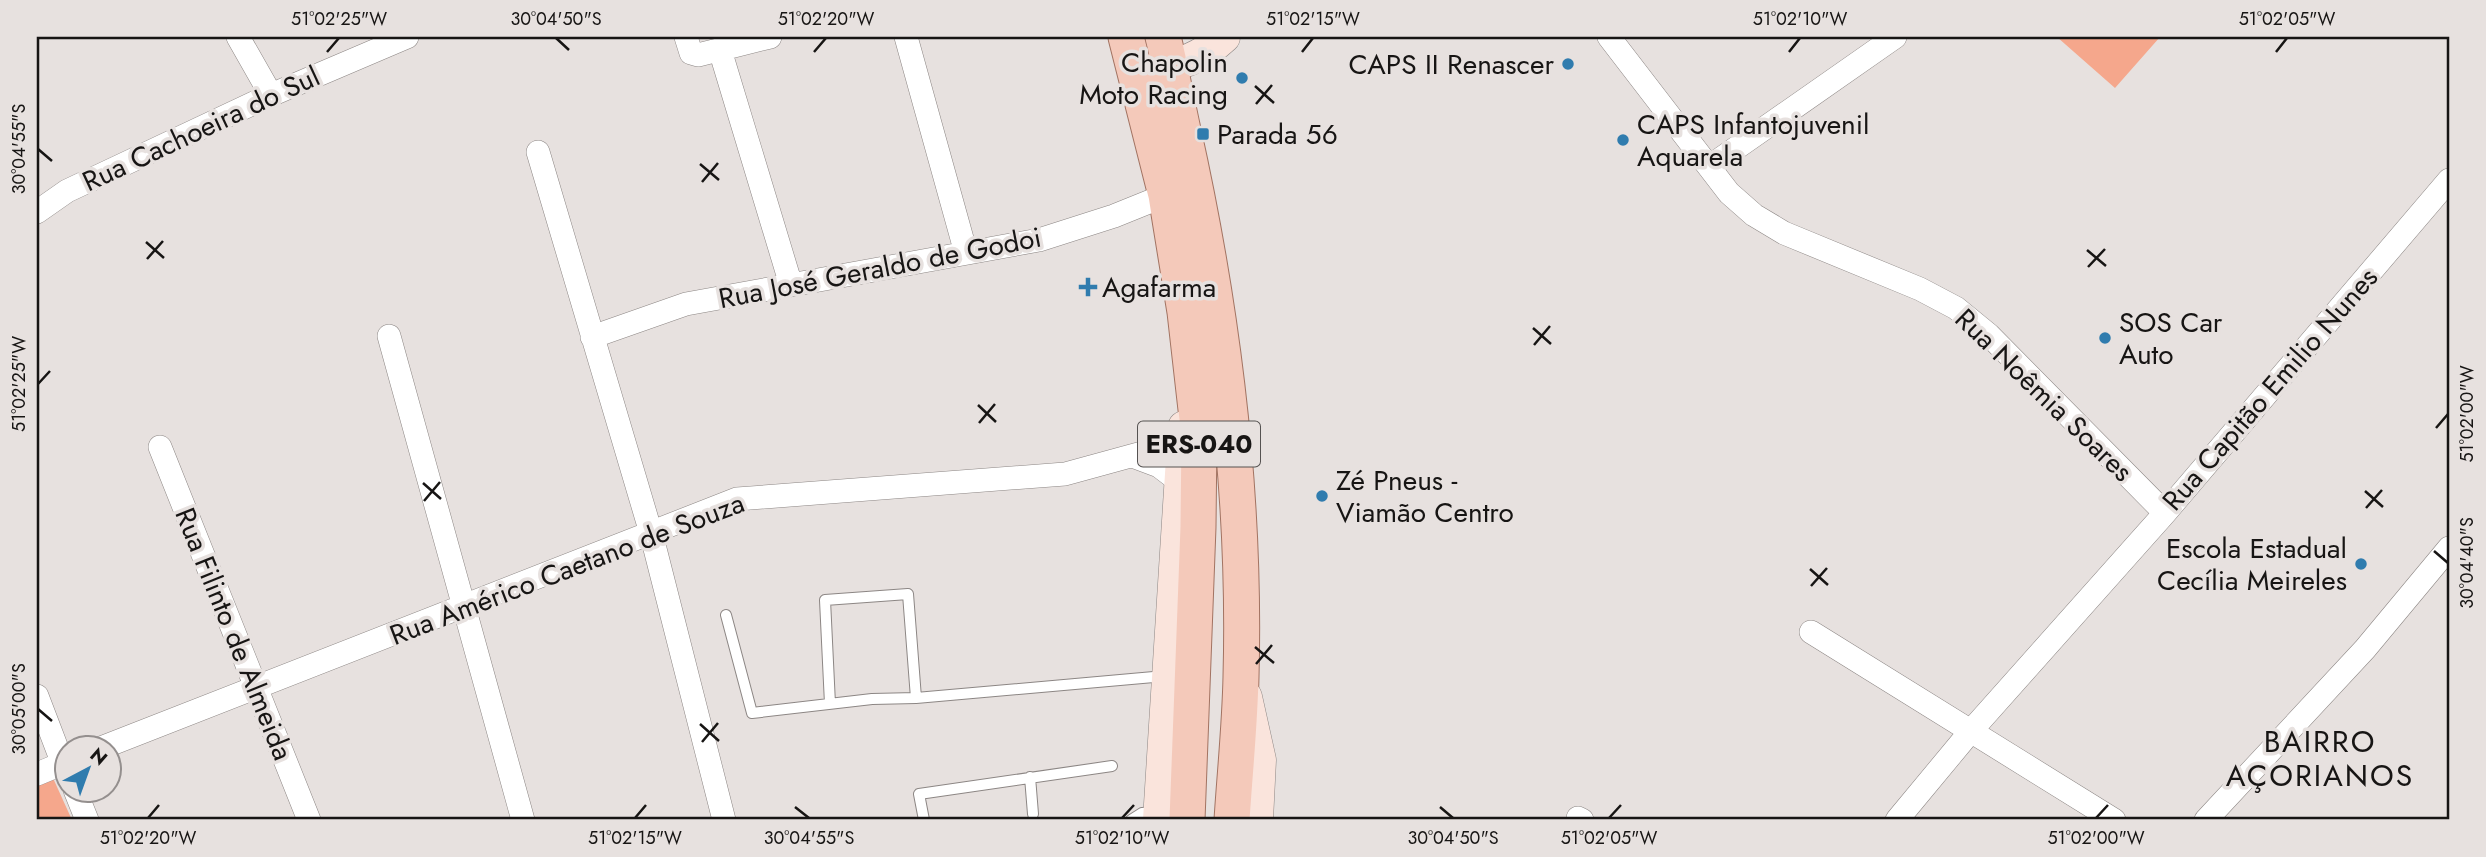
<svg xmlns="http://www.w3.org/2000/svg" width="2486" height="857" font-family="Jost,sans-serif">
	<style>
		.green { fill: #f5a78c }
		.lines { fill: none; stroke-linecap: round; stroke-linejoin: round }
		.service-casing { stroke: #8c8684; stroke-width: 12 }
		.minor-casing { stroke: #8c8684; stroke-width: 24 }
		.secondary-casing { stroke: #8c8684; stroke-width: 33 }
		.primary-casing { stroke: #a27362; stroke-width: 37 }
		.service { stroke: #fff; stroke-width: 10 }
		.minor { stroke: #fff; stroke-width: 23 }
		.secondary { stroke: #fae4dc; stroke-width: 32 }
		.primary { stroke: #f4c9ba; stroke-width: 35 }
		.ticks { fill: none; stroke: #171514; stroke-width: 2.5 }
		.poi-dot { fill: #307cae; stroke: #e7e1df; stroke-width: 2.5 }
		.labels { text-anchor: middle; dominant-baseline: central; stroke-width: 7; stroke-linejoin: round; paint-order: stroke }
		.shield { fill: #e7e1df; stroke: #555251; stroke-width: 2 }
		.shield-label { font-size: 26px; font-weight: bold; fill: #171514 }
		.poi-label { font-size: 28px; fill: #171514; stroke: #e7e1df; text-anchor: start }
		.street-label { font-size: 28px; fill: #171514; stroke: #e7e1df }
		.neighbourhood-label { font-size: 30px; letter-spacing: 2px; fill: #171514; stroke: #e7e1df }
		.neatline { fill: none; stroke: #171514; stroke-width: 2.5 }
		.ticks-label { font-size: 18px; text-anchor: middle; fill: #171514 }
	</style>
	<rect width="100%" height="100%" fill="#e7e1df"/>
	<path class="green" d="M2057,37H2160L2115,88Z
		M53,778L72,820H37V785Z"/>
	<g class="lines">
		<g class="service-casing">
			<path id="service" d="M726,615L752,713L872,699L916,698L1165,676
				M830,704L825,600L908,594L916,698
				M1030,777L1033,814
				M924,820L919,794L1112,766
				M1131,820L1142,813L1157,812"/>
		</g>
		<g class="minor-casing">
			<path id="minor" d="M238,37L271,95
				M686,37L691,53L698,55L770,37
				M906,37L966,253
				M1609,37L1729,193L1754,215L1784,233L1920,289L1956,308L1989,335L2165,513
				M720,50L791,285
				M538,152L651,533L724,820
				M1709,167L1895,37
				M37,212L67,191L271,95L407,37
				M389,336L523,820
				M592,337L686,304L1039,240L1114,216L1166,195
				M160,447L309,820
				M1135,457L1159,466L1180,482
				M1811,632L2114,820
				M37,696L66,772
				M101,748L737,499L1065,474L1149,451L1173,437L1184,428
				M37,774L66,762
				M75,790L87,820
				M1578,818L1582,820
				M1897,820L1970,732L2165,513L2449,180
				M2206,820L2365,649L2449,548"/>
		</g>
		<g class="secondary-casing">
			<path id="secondary" d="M1147,71C1175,67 1203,57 1224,37
				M1246,697L1260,760L1257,820
				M1159,820L1184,427"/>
		</g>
		<g class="primary-casing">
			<path id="primary" d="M1126,37L1166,195L1185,312L1199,436L1198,527L1187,820
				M1163,37C1171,68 1176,99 1183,130C1223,310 1246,493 1241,677C1240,725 1235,773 1232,820"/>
		</g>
		<use href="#service" class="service"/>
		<use href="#minor" class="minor"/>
		<use href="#secondary" class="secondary"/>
		<use href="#primary" class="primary"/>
	</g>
	<path class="ticks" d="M556,38L569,50M327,52L339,38M814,52L826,38M1302,52L1313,38M1789,52L1800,38M2276,52L2287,38M1255,86L1274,103M1256,104L1272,85M38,149L52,161M700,164L719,180M702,182L718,163M146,242L164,258M2087,250L2106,266M147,259L163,241M2088,267L2105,249M1533,328L1551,344M1534,345L1550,326M38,384L50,371M978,405L996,422M979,423L995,404M2436,428L2448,414M423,483L441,499M2365,491L2383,507M424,501L440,482M2366,508L2382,490M2434,551L2448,563M1810,569L1828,585M1811,586L1827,568M1255,647L1274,663M1256,664L1272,645M38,709L52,721M700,724L719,741M702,742L718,723M795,807L809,818M1440,807L1453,818M148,818L159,805M635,818L646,805M1122,818L1134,805M1609,818L1621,805M2096,818L2108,805"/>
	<g class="poi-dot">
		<circle cx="1568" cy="64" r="7"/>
		<circle cx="1242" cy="78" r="7"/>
		<rect x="1196" y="127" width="14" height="14" rx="3.5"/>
		<circle cx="1623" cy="140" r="7"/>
		<path d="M1084.5 276.5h7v7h7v7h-7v7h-7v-7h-7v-7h7z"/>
		<circle cx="2105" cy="338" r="7"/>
		<circle cx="1322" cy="496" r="7"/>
		<circle cx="2361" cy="564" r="7"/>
	</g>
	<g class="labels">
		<rect class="shield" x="1138" y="421.5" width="122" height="45" rx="5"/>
		<g class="shield-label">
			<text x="1199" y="444">ERS-040</text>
		</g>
		<g class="poi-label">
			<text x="1228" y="62" text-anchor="end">Chapolin<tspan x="1228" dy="32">Moto Racing</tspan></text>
			<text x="1554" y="64" text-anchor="end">CAPS II Renascer</text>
			<text x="1637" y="124">CAPS Infantojuvenil<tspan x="1637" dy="32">Aquarela</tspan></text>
			<text x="1217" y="134">Parada 56</text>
			<text x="1102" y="287">Agafarma</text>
			<text x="2119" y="322">SOS Car<tspan x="2119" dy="32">Auto</tspan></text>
			<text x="1336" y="480">Zé Pneus -<tspan x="1336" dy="32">Viamão Centro</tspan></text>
			<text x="2347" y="548" text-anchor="end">Escola Estadual<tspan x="2347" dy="32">Cecília Meireles</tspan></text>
		</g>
		<g class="street-label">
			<text transform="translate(201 129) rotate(-25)">Rua Cachoeira do Sul</text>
			<text transform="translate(880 268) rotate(-11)">Rua José Geraldo de Godoi</text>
			<text transform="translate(2270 389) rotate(-49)">Rua Capitão Emilio Nunes</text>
			<text transform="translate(2044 395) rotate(44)">Rua Noêmia Soares</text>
			<text transform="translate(567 569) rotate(-21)">Rua Américo Caetano de Souza</text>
			<text transform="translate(234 634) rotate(68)">Rua Filinto de Almeida</text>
		</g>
		<g class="neighbourhood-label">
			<text x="2320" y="741">BAIRRO<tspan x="2320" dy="34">AÇORIANOS</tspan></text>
		</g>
	</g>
	<rect width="2486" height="857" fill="none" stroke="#e7e1df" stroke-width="77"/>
	<g transform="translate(88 769) rotate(41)"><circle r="33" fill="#e7e1df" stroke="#948f8e" stroke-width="2"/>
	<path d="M0-5L12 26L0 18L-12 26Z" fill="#307cae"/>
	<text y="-10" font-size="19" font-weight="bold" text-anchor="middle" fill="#171514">N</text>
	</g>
	<rect x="38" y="38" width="2410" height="780" class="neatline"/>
	<g class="ticks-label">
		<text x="339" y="25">51°02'25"W</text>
		<text x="556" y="25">30°04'50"S</text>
		<text x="826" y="25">51°02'20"W</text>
		<text x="1313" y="25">51°02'15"W</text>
		<text x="1800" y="25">51°02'10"W</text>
		<text x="2287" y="25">51°02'05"W</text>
		<text transform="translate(19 149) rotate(-90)" y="6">30°04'55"S</text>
		<text transform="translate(19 384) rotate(-90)" y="6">51°02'25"W</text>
		<text transform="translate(2467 414) rotate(-90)" y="6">51°02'00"W</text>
		<text transform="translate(2467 563) rotate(-90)" y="6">30°04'40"S</text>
		<text transform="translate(19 709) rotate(-90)" y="6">30°05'00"S</text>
		<text x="148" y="844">51°02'20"W</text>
		<text x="635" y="844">51°02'15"W</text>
		<text x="809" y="844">30°04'55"S</text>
		<text x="1122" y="844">51°02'10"W</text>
		<text x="1453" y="844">30°04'50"S</text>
		<text x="1609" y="844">51°02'05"W</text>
		<text x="2096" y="844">51°02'00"W</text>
	</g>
</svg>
